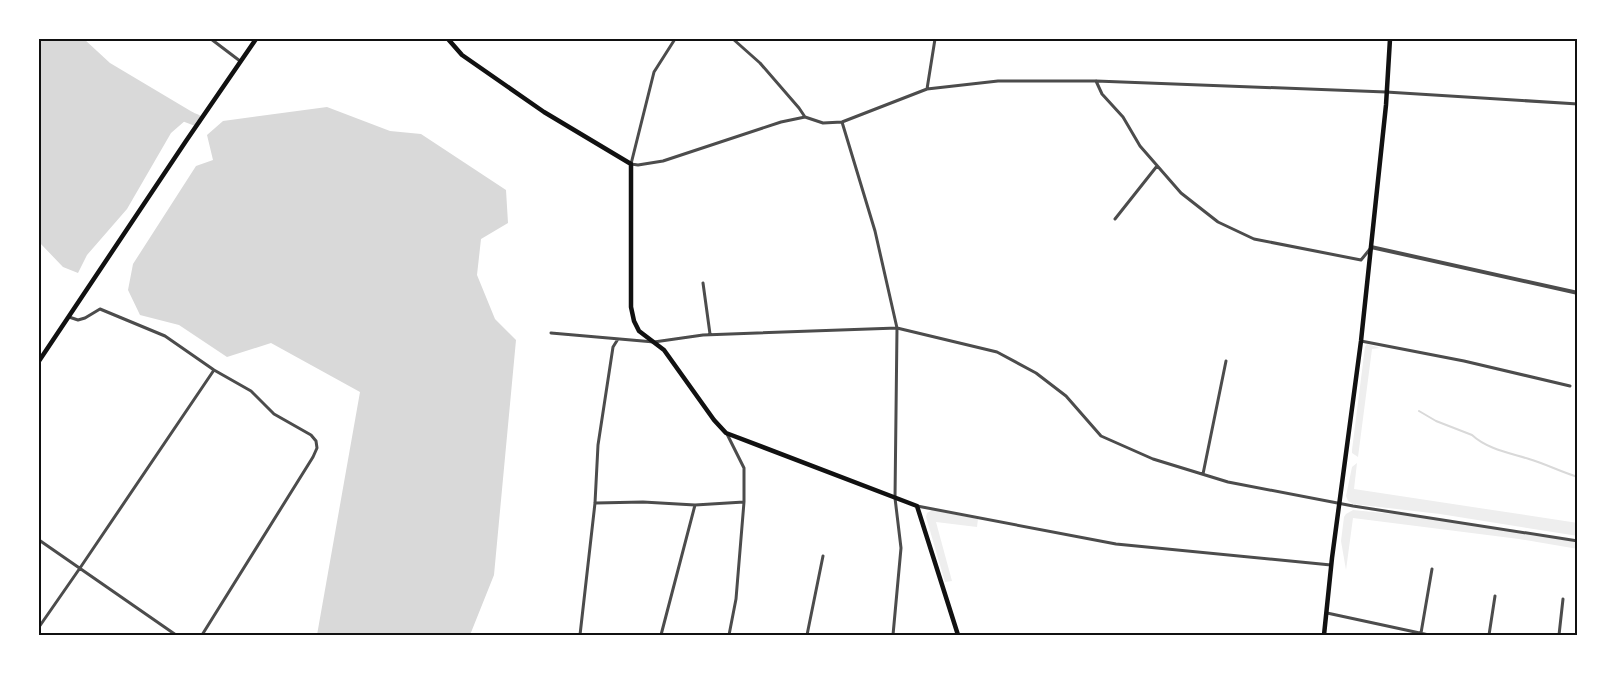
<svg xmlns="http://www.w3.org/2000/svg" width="1617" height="674" font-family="'Open Sans',sans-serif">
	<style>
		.green { fill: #eee }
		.water { fill: #d9d9d9 }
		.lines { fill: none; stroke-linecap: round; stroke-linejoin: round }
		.stream { stroke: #d9d9d9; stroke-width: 2 }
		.river { stroke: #d9d9d9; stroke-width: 12 }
		.minor { stroke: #4c4c4c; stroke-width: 3 }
		.tertiary { stroke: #4c4c4c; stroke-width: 4 }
		.secondary { stroke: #111; stroke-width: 4.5 }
		.primary { stroke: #111; stroke-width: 4.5 }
		.neatline { fill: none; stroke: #111; stroke-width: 2 }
	</style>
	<rect width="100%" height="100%" fill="#fff"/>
	<path class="green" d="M1367,344L1380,348L1372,349L1358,457L1352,453V450L1365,347Z
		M1357,463L1354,489L1578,523V536L1440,514L1353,504L1348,501L1346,496L1352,467Z
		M932,510L978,519L977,527L936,522L952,581L945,582L926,517L927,513Z
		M1353,510L1434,518L1578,542V549L1519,539L1353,518L1346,570L1341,541L1344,517L1346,514Z"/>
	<path class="water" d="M39,39H84L110,63L194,113L171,133L127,209L87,255L78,273L63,267L39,242Z
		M327,107L390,131L421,134L506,190L508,223L481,239L477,275L495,319L516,340L494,575L470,635H317L360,392L271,343L227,357L179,325L140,315L128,290L133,264L196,166L213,160L207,135L223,121Z"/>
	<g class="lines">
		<path class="stream" d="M1419,411L1436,421L1472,435C1487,449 1510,453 1529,459C1546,464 1561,472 1578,477"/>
		<path class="river" d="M175,112L196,120"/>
		<path class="minor" d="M211,39L240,61
			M675,39L654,72L631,164L638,165L663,161L781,122L805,117L823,123L842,122L927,89L998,81H1096L1386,92L1578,104
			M733,39L760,63L799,108L805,117
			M1096,81L1102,94L1123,117L1140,146L1181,193L1218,222L1254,239L1361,260L1370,249
			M927,89L935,39
			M842,122L875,231L897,328L895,498L901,548L893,635
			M1115,219L1157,166
			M703,283L710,334
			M69,317L78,320L85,318L100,309L165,336L214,370L251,391L274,414L311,435L316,441L317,448L313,457L202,635
			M551,333L654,342L703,335L897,328L997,352L1036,373L1066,396L1101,436L1153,459L1228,482L1353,506L1578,541
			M1361,341L1464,361L1570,386
			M727,434L744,468V502L736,599L729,635
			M1203,474L1226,361
			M596,503L643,502L695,505L744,502
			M917,506L1116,544L1331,565
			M39,540L176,635
			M1327,613L1429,635
			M39,627L80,568L214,370
			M1421,633L1432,569
			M580,635L595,503L598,445L613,347L618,339
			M661,635L695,505
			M807,635L823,556
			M1489,635L1495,596
			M1559,635L1563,599"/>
		<path class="tertiary" d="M1371,247L1578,293"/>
		<path class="secondary" d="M448,39L462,55L544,112L631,164V307L634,321L639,331L664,350L714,420L726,433L917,506L958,635
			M1324,635L1332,558L1361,341L1386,105L1390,39"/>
		<path class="primary" d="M39,361L186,141L256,39"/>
	</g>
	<rect width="1617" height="674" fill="none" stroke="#ffffff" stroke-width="81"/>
	<rect x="40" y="40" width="1536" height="594" class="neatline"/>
</svg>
